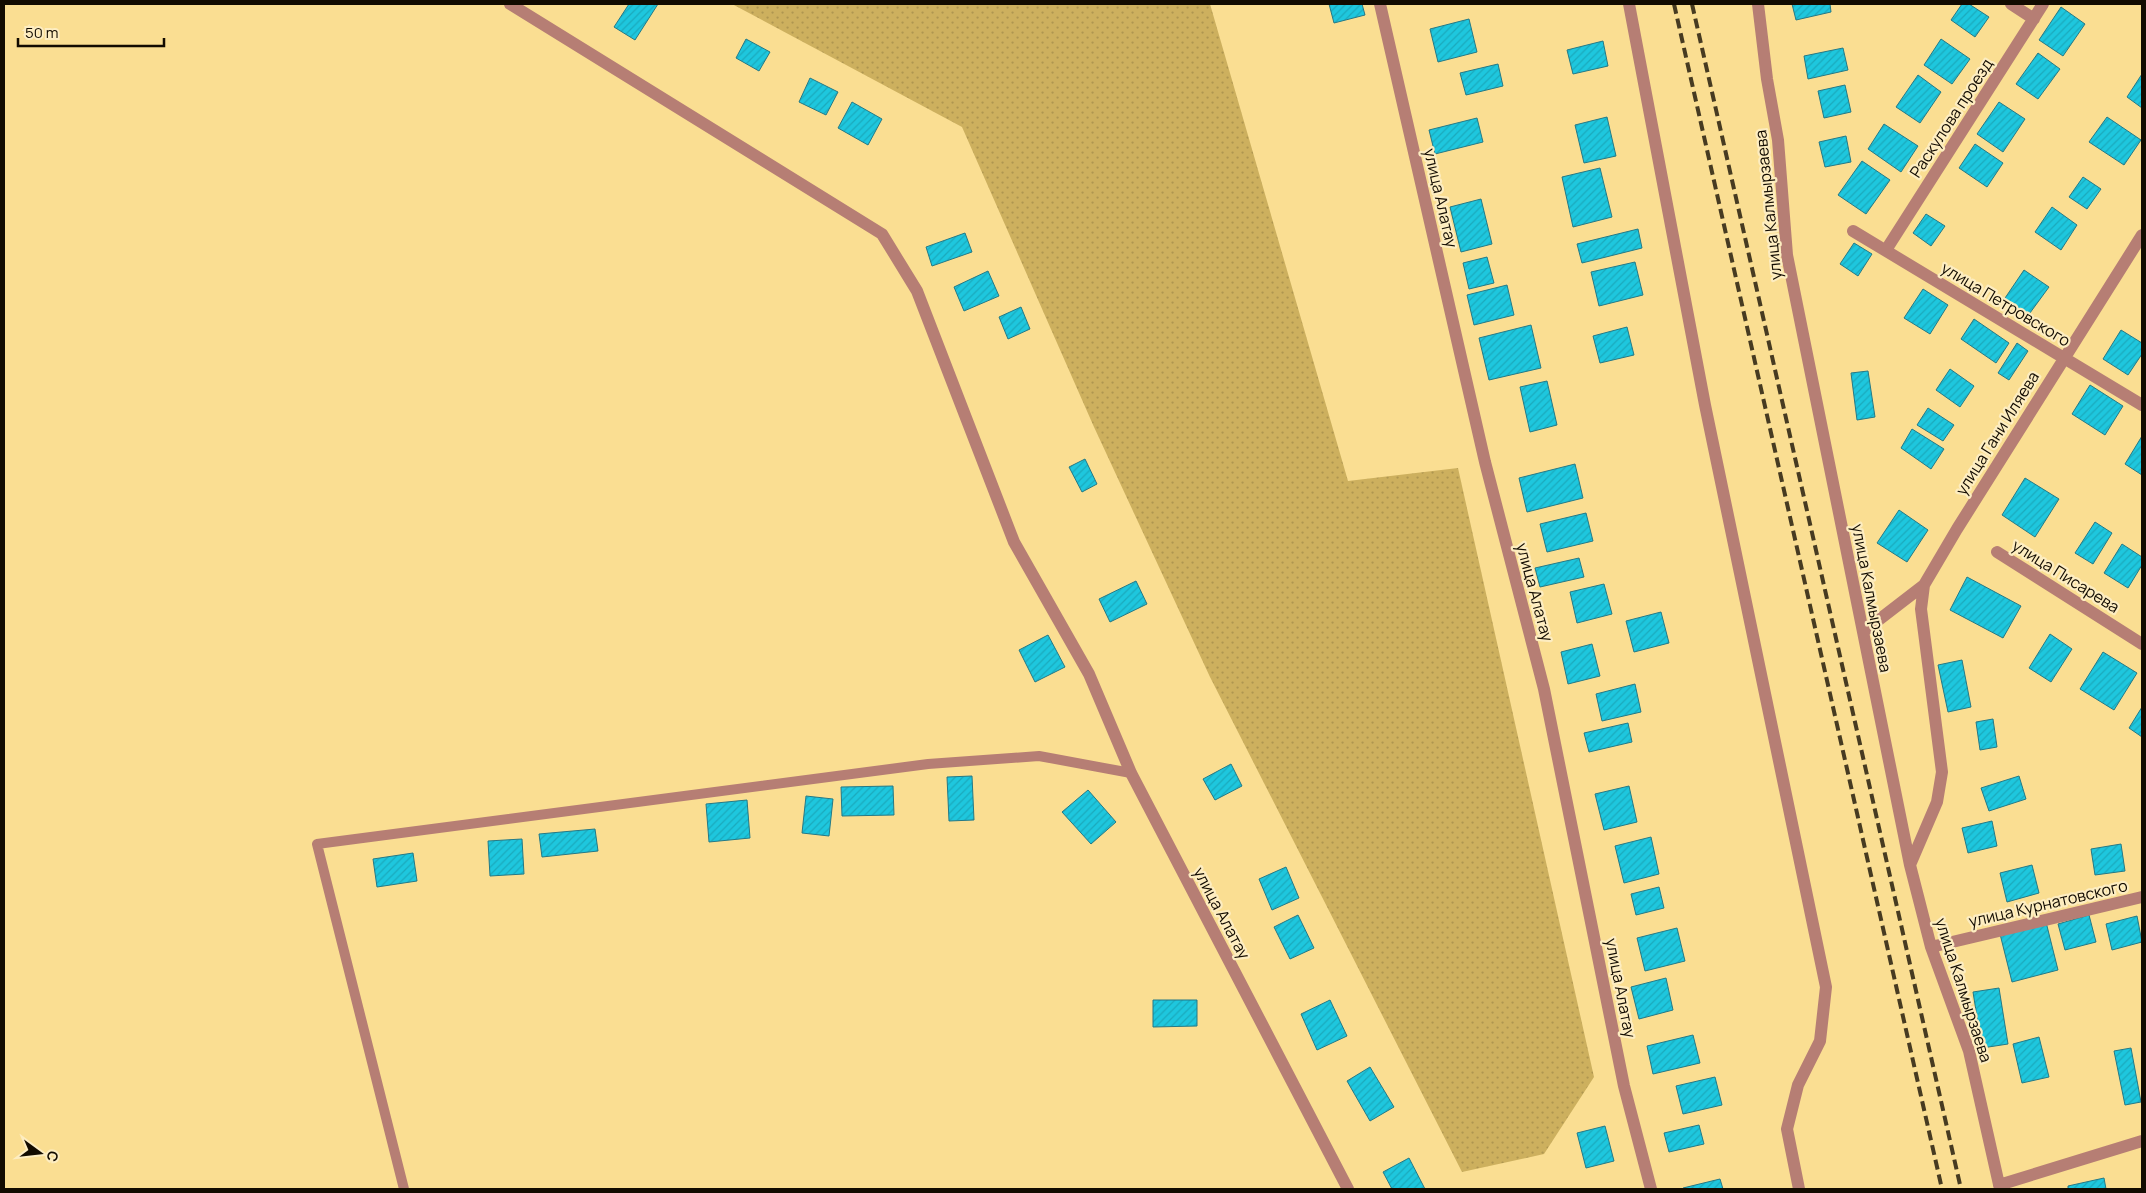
<svg xmlns="http://www.w3.org/2000/svg" width="2146" height="1193" font-family="Manrope,sans-serif">
	<style>
		.grass { fill: url(#grass-dots) }
		.building { fill: url(#building-hatch); stroke: #257986 }
		.lines { fill: none; stroke-linecap: round; stroke-linejoin: round }
		.lane { stroke: #b67e74; stroke-width: 10 }
		.street { stroke: #b67e74; stroke-width: 12 }
		.rail { stroke: #473b21; stroke-width: 4; stroke-dasharray: 10 5; stroke-linecap: butt }
		.labels { text-anchor: middle; dominant-baseline: central; stroke-width: 4.5; stroke-linejoin: round; paint-order: stroke }
		.street-label { font-size: 16px; fill: #120b00; stroke: #fdedc1 }
	</style>
	<defs>
		<pattern id="grass-dots" width="8" height="8" patternUnits="userSpaceOnUse" patternTransform="scale(1.25)"><rect width="8" height="8" fill="#cdb05e"/><path d="M2 2h.1M6 6h.1" fill="none" stroke="#af9650" stroke-width="1.8" stroke-linecap="round"/></pattern>
		<pattern id="building-hatch" width="6" height="6" patternUnits="userSpaceOnUse" patternTransform="scale(1.25)"><rect width="6" height="6" fill="#1ec7de"/><path d="M-1 1l2-2M0 6l6-6M5 7l2-2" fill="none" stroke="#1aaabd"/></pattern>
	</defs>
	<rect width="100%" height="100%" fill="#fade92"/>
	<path class="grass" d="M732,4H1210L1348,481L1458,468L1594,1077L1544,1154L1462,1172L1210,677L1094,427L962,127Z"/>
	<path class="building" d="M629,4H658L635,40L614,27Z
		M1329,4H1362L1365,15L1334,23Z
		M1792,4H1830L1831,12L1796,20Z
		M1962,4H1969L1989,17L1975,37L1951,20Z
		M2061,7L2085,24L2063,56L2039,40Z
		M1469,19L1477,52L1438,62L1430,29Z
		M746,39L770,52L759,71L736,58Z
		M1941,39L1970,59L1952,84L1924,65Z
		M1603,41L1608,66L1573,74L1567,50Z
		M1843,48L1848,70L1808,79L1804,56Z
		M2038,53L2060,69L2038,99L2016,84Z
		M1498,64L1503,86L1466,95L1460,73Z
		M2142,74V108L2127,97Z
		M1918,75L1941,92L1920,123L1896,107Z
		M810,78L838,92L826,115L799,102Z
		M1845,85L1851,112L1824,118L1818,91Z
		M852,102L882,119L868,145L838,128Z
		M1999,102L2025,119L2003,152L1977,134Z
		M1607,117L1616,156L1584,163L1575,125Z
		M2107,117L2141,140L2124,165L2089,142Z
		M1477,118L1483,142L1435,154L1429,130Z
		M1884,124L1918,146L1901,172L1868,149Z
		M1846,136L1851,162L1825,167L1819,142Z
		M1975,144L2003,163L1987,187L1959,168Z
		M1862,161L1890,180L1866,214L1838,195Z
		M1600,168L1612,217L1573,227L1562,177Z
		M2083,177L2101,189L2087,209L2069,197Z
		M1481,199L1492,244L1461,252L1450,207Z
		M2052,207L2077,225L2061,250L2035,232Z
		M1926,214L1945,226L1931,246L1913,233Z
		M1638,229L1642,248L1582,263L1577,244Z
		M965,233L972,252L932,266L926,247Z
		M1854,243L1872,254L1858,276L1840,264Z
		M1487,257L1494,283L1469,289L1463,263Z
		M1635,262L1643,295L1599,306L1591,272Z
		M2024,270L2049,287L2027,317L2003,301Z
		M988,271L999,296L964,311L954,287Z
		M1507,285L1514,315L1474,325L1467,295Z
		M1923,289L1948,305L1930,334L1904,318Z
		M1021,307L1030,329L1008,339L999,317Z
		M1974,319L2009,343L1996,363L1961,339Z
		M1531,325L1541,368L1489,380L1479,338Z
		M1627,327L1634,355L1600,363L1593,336Z
		M2121,330L2142,343V354L2128,375L2103,359Z
		M2017,343L2028,351L2009,380L1998,373Z
		M1950,369L1974,386L1960,407L1936,390Z
		M1868,371L1875,417L1857,420L1851,373Z
		M1547,381L1557,425L1530,432L1520,387Z
		M2090,385L2123,406L2105,435L2072,414Z
		M1928,408L1954,425L1943,441L1917,425Z
		M1912,429L1944,449L1931,469L1901,448Z
		M2142,436V475L2125,464Z
		M1085,459L1097,484L1082,492L1069,467Z
		M1575,464L1583,498L1527,512L1519,478Z
		M2025,478L2059,499L2035,537L2002,515Z
		M1899,510L1928,530L1907,562L1877,543Z
		M1586,513L1593,541L1547,552L1540,524Z
		M2095,522L2112,533L2093,564L2075,553Z
		M2122,544L2142,557V565L2128,588L2104,573Z
		M1579,558L1584,577L1540,587L1535,568Z
		M1967,577L2021,606L2003,638L1950,610Z
		M1136,581L1147,604L1110,622L1099,599Z
		M1604,584L1612,614L1577,623L1570,592Z
		M1661,612L1669,643L1634,652L1626,621Z
		M2050,634L2072,649L2051,682L2029,668Z
		M1048,635L1065,667L1035,682L1019,650Z
		M1592,644L1600,676L1568,684L1561,652Z
		M2103,652L2137,673L2114,710L2080,689Z
		M1962,660L1971,707L1948,712L1938,665Z
		M1635,684L1641,712L1602,721L1596,694Z
		M2142,707V737L2129,728Z
		M1993,719L1997,747L1980,750L1976,722Z
		M1628,723L1632,742L1589,752L1584,733Z
		M1231,764L1242,786L1215,800L1203,779Z
		M972,776L974,820L949,821L947,777Z
		M2019,776L2026,799L1989,811L1981,788Z
		M893,786L894,815L842,816L841,787Z
		M1629,786L1637,822L1604,830L1595,794Z
		M1088,790L1116,822L1091,844L1062,812Z
		M806,796L833,799L829,836L802,833Z
		M747,800L750,838L709,842L706,804Z
		M1992,821L1997,846L1968,853L1962,828Z
		M595,829L598,851L542,857L539,834Z
		M1651,837L1659,874L1624,883L1615,846Z
		M522,839L524,874L490,876L488,841Z
		M2121,844L2125,871L2095,875L2091,849Z
		M413,853L417,881L377,887L373,859Z
		M2032,865L2039,893L2007,902L2000,873Z
		M1286,867L1299,898L1272,910L1259,879Z
		M1659,887L1664,908L1636,915L1631,894Z
		M1298,915L1314,948L1290,959L1274,927Z
		M2089,915L2096,942L2065,950L2058,924Z
		M2137,916L2142,942L2112,950L2106,924Z
		M2046,922L2058,970L2012,982L2000,934Z
		M1677,928L1685,961L1645,971L1637,938Z
		M1666,978L1673,1010L1639,1019L1631,987Z
		M1999,988L2008,1044L1982,1048L1973,992Z
		M1153,1000H1197V1026L1153,1027Z
		M1330,1000L1347,1036L1317,1050L1301,1014Z
		M1693,1035L1700,1063L1653,1074L1647,1046Z
		M2039,1037L2049,1077L2022,1083L2013,1044Z
		M2131,1048L2141,1102L2125,1105L2114,1051Z
		M1370,1067L1394,1107L1370,1121L1347,1081Z
		M1715,1077L1722,1105L1683,1114L1676,1086Z
		M1699,1125L1704,1144L1669,1152L1664,1133Z
		M1605,1126L1614,1161L1586,1168L1577,1133Z
		M1409,1158L1425,1189H1392L1383,1172Z
		M2104,1178L2106,1189H2068V1186Z
		M1720,1179L1723,1189H1684L1683,1188Z"/>
	<g class="lines">
		<path class="lane" d="M404,1189L317,844L928,764L1039,756L1131,773"/>
		<path class="street" d="M510,4L882,234L917,291L1014,542L1089,674L1131,773L1348,1189
			M1380,4L1485,462L1544,689L1624,1086L1651,1189
			M1629,4L1705,405L1826,987L1820,1041L1798,1085L1787,1129L1799,1189
			M1758,4L1767,79L1778,140L1787,255L1910,865L1931,947L1969,1051L2000,1189
			M2011,4L2034,19
			M1853,231L2142,405
			M1886,250L2043,4
			M1997,552L2142,644
			M1863,632L1924,585L1957,529L2142,235
			M1910,865L1937,802L1942,772L1921,609L1924,585
			M1931,947L2142,897
			M1999,1185L2142,1141"/>
		<path class="rail" d="M1674,4L1942,1189
			M1692,4L1961,1189"/>
	</g>
	<g class="labels">
		<g class="street-label">
			<text transform="translate(1951 118) rotate(-57)">Раскулова проезд</text>
			<text transform="translate(1441 198) rotate(77)">улица Алатау</text>
			<text transform="translate(1768 205) rotate(-96)">улица Калмырзаева</text>
			<text transform="translate(2006 304) rotate(31)">улица Петровского</text>
			<text transform="translate(1997 433) rotate(-58)">улица Гани Иляева</text>
			<text transform="translate(2066 576) rotate(32)">улица Писарева</text>
			<text transform="translate(1535 592) rotate(75)">улица Алатау</text>
			<text transform="translate(1872 598) rotate(79)">улица Калмырзаева</text>
			<text transform="translate(2048 903) rotate(-13)">улица Курнатовского</text>
			<text transform="translate(1222 913) rotate(62)">улица Алатау</text>
			<text transform="translate(1621 988) rotate(79)">улица Алатау</text>
			<text transform="translate(1964 990) rotate(72)">улица Калмырзаева</text>
		</g>
	</g>
	<rect width="2146" height="1193" fill="none" stroke="#120b00" stroke-width="10"/>
	<g transform="translate(40 1153) rotate(105)" stroke="#fdedc1" stroke-width="4" paint-order="stroke">
	<path d="M0-4L9 19L0 12L-9 19Z" fill="#120b00"/>
	<text y="-8" font-size="14" font-weight="bold" text-anchor="middle" fill="#120b00">С</text>
	</g>
	<path d="M18 38v8h146v-8" fill="none" stroke="#120b00" stroke-width="2.5"/>
	<text x="25" y="38" font-size="15" fill="#120b00" stroke="#fdedc1" stroke-width="4" paint-order="stroke">50 m</text>
</svg>
